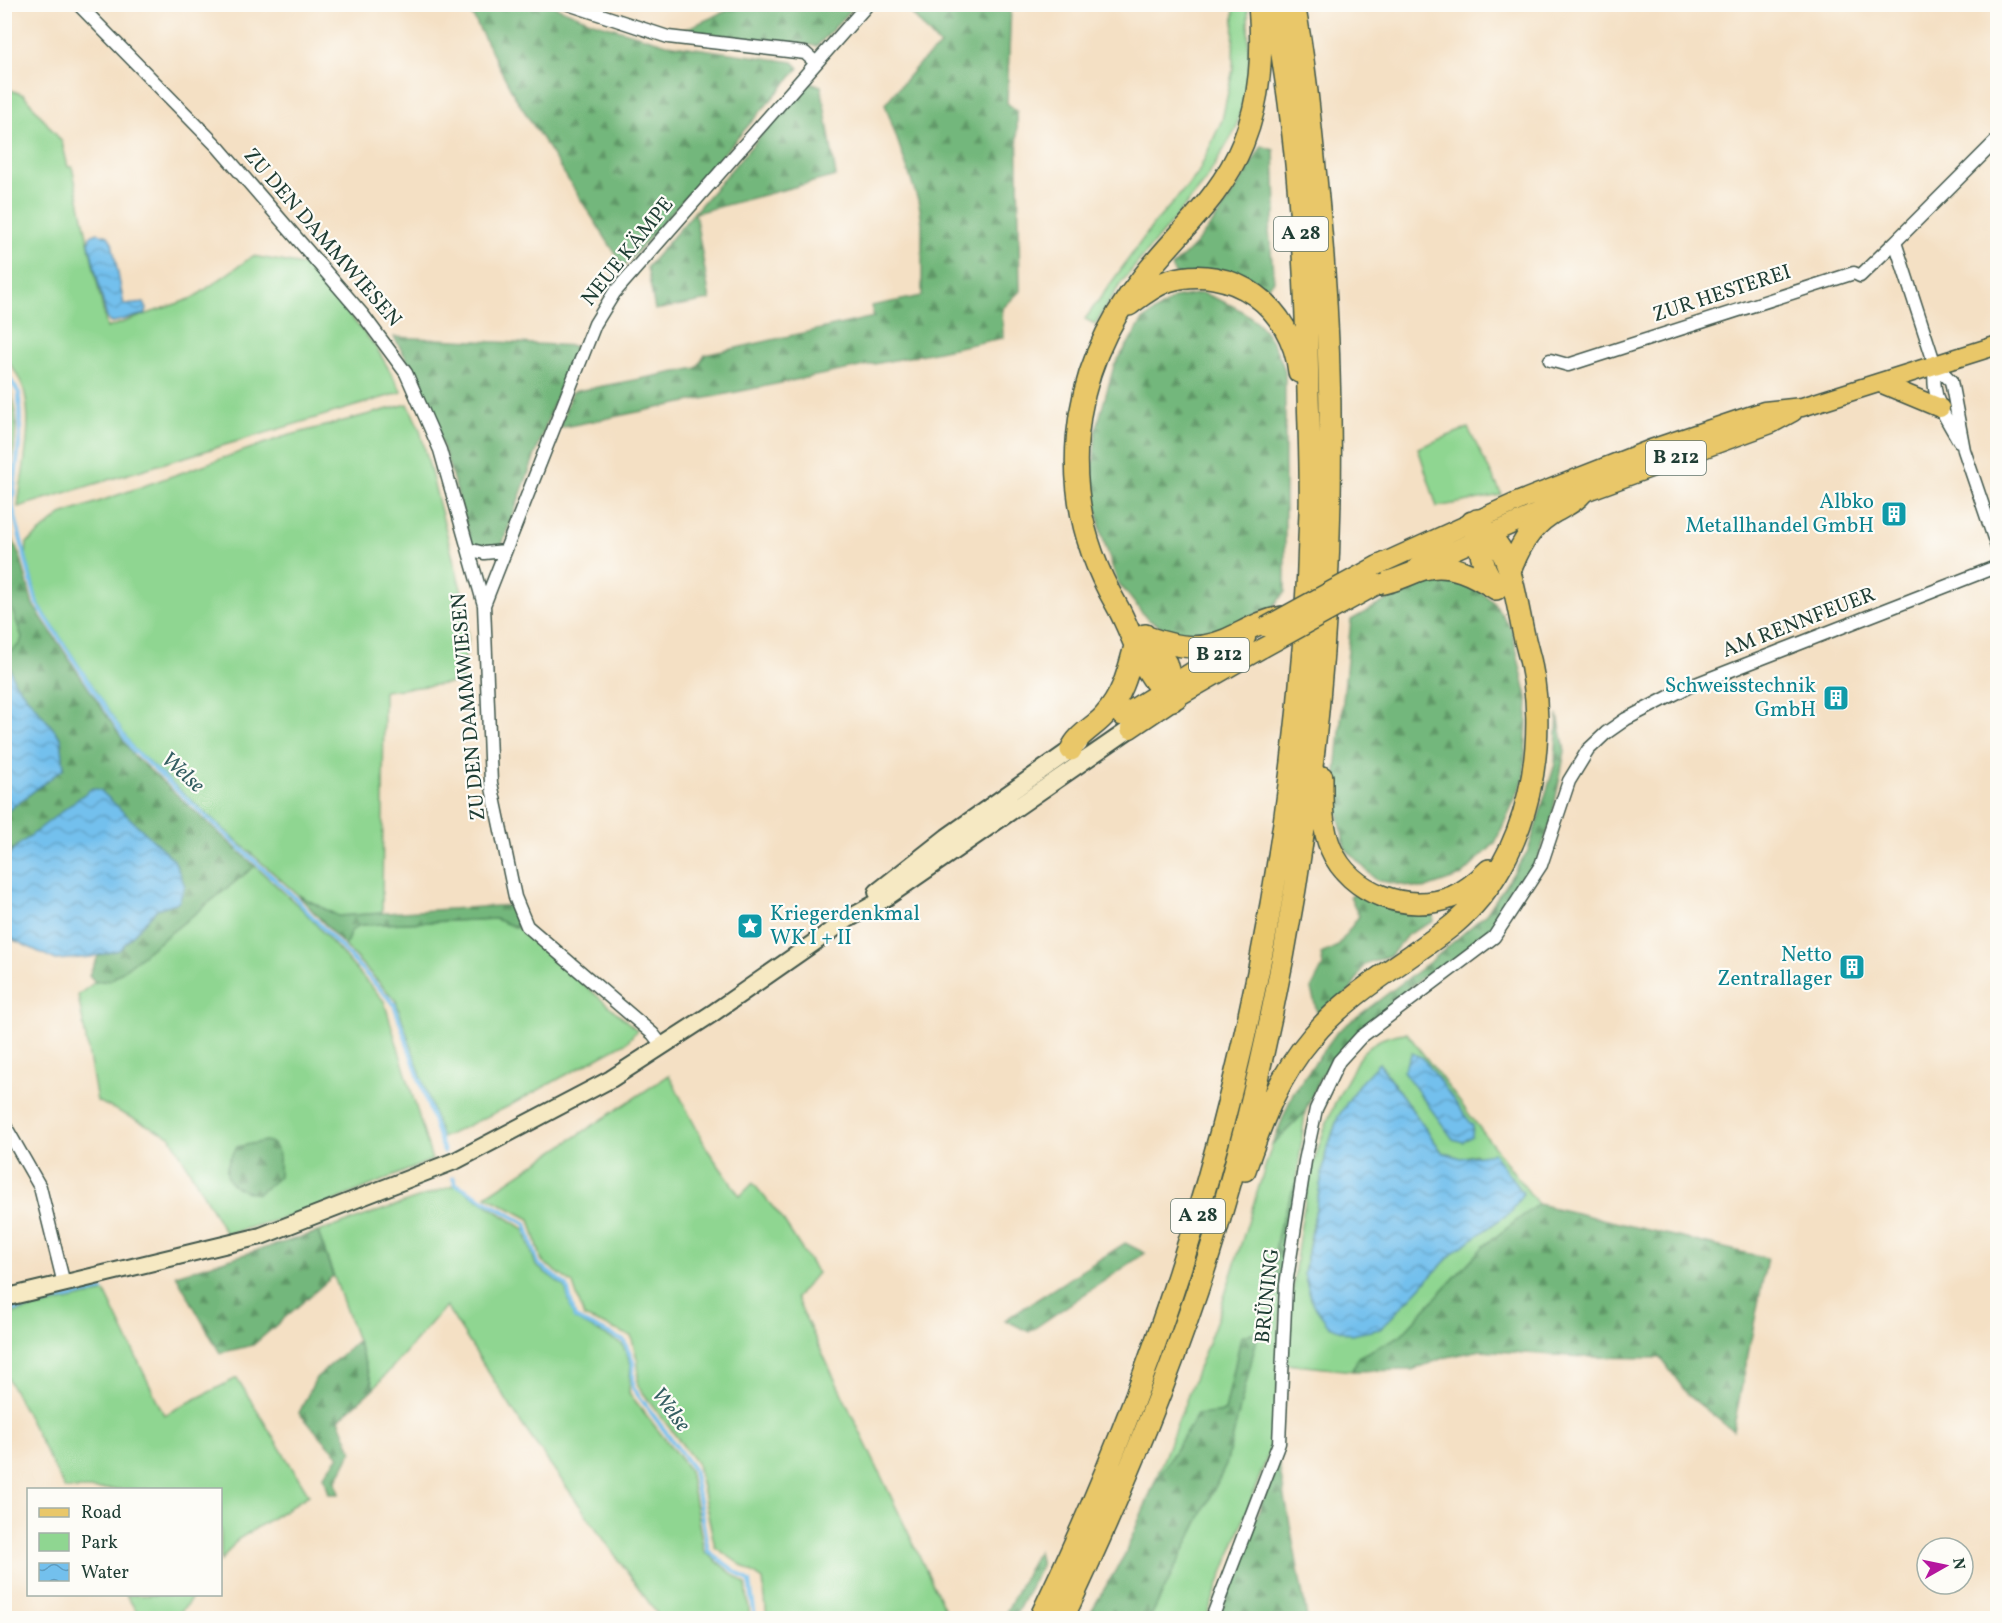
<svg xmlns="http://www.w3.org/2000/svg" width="2002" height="1623" font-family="Vollkorn,serif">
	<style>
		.green { fill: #8fd691; stroke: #578a62; stroke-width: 1.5; fill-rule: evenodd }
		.forest { fill: url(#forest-firs); stroke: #497a58; stroke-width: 1.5 }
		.water { fill: url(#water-waves); stroke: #497e90; stroke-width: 1.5 }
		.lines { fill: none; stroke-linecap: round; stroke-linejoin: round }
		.stream { stroke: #73c0ed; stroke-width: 4 }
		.minor-casing { stroke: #3f554a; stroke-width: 15 }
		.secondary-casing { stroke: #3f554a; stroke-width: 20 }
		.primary-casing { stroke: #3f554a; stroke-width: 21 }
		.motorway-casing { stroke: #3f554a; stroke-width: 24 }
		.minor { stroke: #fff; stroke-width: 12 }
		.secondary { stroke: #f6e9c3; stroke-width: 16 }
		.primary { stroke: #e9c769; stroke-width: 18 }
		.motorway { stroke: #e9c769; stroke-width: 21 }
		.primary-bridge-casing { stroke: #3f554a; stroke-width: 21; stroke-linecap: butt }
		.primary-bridge { stroke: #e9c769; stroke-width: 18 }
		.labels { text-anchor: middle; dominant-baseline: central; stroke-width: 4.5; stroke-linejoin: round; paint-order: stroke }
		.shield { fill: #fdfcf7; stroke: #62766e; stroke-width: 1.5 }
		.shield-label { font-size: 20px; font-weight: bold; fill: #1f3d34 }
		.street-label { font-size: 21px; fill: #1f3d34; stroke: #fdfcf7 }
		.culture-label { font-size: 21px; fill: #0d838f; stroke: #fdfcf7; text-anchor: end }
		.water-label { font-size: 22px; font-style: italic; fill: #345e62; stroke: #fdfcf7 }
	</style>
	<defs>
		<pattern id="forest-firs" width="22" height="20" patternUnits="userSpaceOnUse" patternTransform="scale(1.5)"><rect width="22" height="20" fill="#73b77b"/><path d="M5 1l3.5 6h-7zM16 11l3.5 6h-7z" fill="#5e9666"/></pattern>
		<pattern id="water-waves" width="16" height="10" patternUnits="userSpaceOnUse" patternTransform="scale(1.5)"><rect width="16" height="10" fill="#73c0ed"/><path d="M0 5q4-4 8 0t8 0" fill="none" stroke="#5e9dc1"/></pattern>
	</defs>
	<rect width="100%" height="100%" fill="#fdfcf7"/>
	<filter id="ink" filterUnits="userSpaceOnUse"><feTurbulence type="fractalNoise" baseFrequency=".0167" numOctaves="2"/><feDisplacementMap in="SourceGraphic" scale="12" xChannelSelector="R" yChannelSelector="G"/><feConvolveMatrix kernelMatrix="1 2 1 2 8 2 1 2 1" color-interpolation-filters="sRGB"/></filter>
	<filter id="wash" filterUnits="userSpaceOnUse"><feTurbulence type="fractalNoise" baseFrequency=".008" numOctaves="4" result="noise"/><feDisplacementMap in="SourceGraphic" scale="24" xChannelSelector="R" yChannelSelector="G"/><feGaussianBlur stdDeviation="1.35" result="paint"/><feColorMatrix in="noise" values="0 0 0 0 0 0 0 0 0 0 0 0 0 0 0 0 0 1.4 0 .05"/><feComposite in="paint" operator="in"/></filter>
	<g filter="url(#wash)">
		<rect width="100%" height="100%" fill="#f4e0c4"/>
		<path class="green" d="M1234,5H1247L1248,7L1249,76L1236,129L1204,183L1121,283L1095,324L1085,319L1153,225L1197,175L1222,120L1233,69Z
			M5,88L24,95L62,142L68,167H72L107,328L193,298L253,256L308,266L376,347L402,392L18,507C22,471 33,429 25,394C23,381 12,367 5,356Z
			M5,381C26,413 11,461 5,498Z
			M408,404L420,430L462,593L468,640L461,682L384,691L382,913L338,916L298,895L134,749L38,603L26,555L27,543L61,515L283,437Z
			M1468,428L1502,495L1437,507L1418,448Z
			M4,588L22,637L21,644L8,654L4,643Z
			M255,866L304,911L384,1001L432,1160L307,1212L226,1234L170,1136L97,1101L78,995L95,982L111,980Z
			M495,919L518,928L637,1030L627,1042L507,1107L442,1138L396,1001L345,946L351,931L360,925Z
			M1407,1033L1538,1204L1484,1246L1400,1336L1358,1357L1353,1371L1286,1364C1295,1271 1300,1158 1349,1077C1354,1068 1358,1056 1365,1050C1377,1039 1391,1034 1407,1033ZM1379,1063L1442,1152L1461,1158L1476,1154L1512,1211L1454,1252L1380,1329L1304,1274L1326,1153L1338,1117Z
			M669,1075L707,1149L740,1196L753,1183L781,1217L817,1273L796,1298L949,1618H767L763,1580L715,1547L697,1464L638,1386V1362L631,1336L584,1317L573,1284L542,1261L530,1219L486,1196Z
			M1305,1112L1297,1180L1280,1226L1281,1285L1276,1434L1206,1618H1150L1226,1465L1258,1331L1241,1337L1225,1412L1197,1416L1154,1484L1219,1314L1272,1145Z
			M456,1185L524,1229L536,1266L565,1287L574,1319L622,1344L631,1364L629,1393L689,1470L704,1551L746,1585L750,1618H660L523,1426L446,1306L374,1388L318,1232Z
			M105,1292L164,1415L237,1378L309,1495L237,1540L221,1561L220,1490L65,1489L5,1373V1315Z
			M126,1595H194L176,1618H141Z"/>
		<path class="forest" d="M467,5H551L593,22L667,44L793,62L799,68L624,267L514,95Z
			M740,5V4L856,5L817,46L681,31Z
			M904,5H1011L1007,103L1017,111L1020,291L1002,309L1003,338L559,428L572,392L697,368L705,355L874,317L871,306L922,296V223L919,203L885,104L918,65L940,46Z
			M808,81L821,86L836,176L695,213L710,300L655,310L647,267Z
			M1262,146L1274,150L1276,210L1269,230L1274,281L1258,294L1175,274L1172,266C1211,235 1236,188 1262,146Z
			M1202,293C1249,311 1268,322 1285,371V592L1273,607L1211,635L1179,636L1147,619L1117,581L1101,532L1092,481L1096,430L1114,366L1143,320L1174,298Z
			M394,337L575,346L502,545H472C452,473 433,402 394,337Z
			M5,521L21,559L33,605L133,755L255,866L111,980L95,982L89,975L99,955L119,950L157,909L179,902L16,847L5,855V813L64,768L61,738L14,681L5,653L4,643L8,653L20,644L22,637L5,588Z
			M1443,578L1473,585L1494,603L1512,630L1528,702L1524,779L1495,843L1461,876L1423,889L1376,880L1345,848L1334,792L1351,620L1412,586Z
			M1558,715L1565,751L1551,822L1534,869L1489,933L1451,962L1422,977L1345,1047L1320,1078L1305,1112L1272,1145L1293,1093L1337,1032L1431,961L1487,913L1528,851L1555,764Z
			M1357,894C1382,907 1403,914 1432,912L1434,921L1408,934L1391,955L1364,965L1351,990L1318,1016L1311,989L1323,966L1321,954L1338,946L1359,916L1350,896Z
			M298,895L338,916L513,905L518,928L495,919L360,925L351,931L345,946Z
			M265,1141C283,1144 279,1163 279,1177L258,1194C227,1189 217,1174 237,1147Z
			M1297,1180L1281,1285C1265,1252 1285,1212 1297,1180Z
			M1538,1204L1767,1258L1733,1431L1688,1395L1661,1358L1584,1357L1481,1350L1443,1358L1412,1370L1353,1371L1358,1357L1400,1336L1484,1246Z
			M318,1232L333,1276L253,1345L220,1353L176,1275Z
			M1125,1243L1145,1253L1029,1332L1005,1320Z
			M1259,1330L1226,1465L1150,1618H1087L1124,1556L1154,1484L1197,1415L1225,1412L1241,1337Z
			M357,1341L374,1388L339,1419L352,1451L336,1482L339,1494H329L324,1476L339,1456L299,1413L316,1378Z
			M1278,1459L1307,1618H1219Z
			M1038,1551L1041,1566L1014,1618H1003Z"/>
		<path class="water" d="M98,233L108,236L112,242L124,305L144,303L147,309L145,314L110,323L107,319L89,243L90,236Z
			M5,653L14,681L61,738L64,768L5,813Z
			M92,788L100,790L174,860L185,886L179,902L157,909L119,950L91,957L56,960L5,936V860L16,847Z
			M1412,1053L1423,1058L1473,1126L1472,1136L1463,1142L1453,1139L1403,1071Z
			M1379,1063L1442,1152L1461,1158L1493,1153L1523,1193L1512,1211L1454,1252L1380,1329L1351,1335L1329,1326L1312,1303L1304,1274L1326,1153L1338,1117L1358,1085Z"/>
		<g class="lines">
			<path class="stream" d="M4,370L19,393L20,436L12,505L37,604L133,750L294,897L394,1004L444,1152
				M453,1178L456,1184L526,1224L538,1264L567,1286L575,1318L624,1341L633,1362V1388L693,1469L708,1551L750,1582L755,1618
				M4,1312L102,1290"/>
		</g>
	</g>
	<g filter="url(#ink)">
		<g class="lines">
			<g class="minor-casing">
				<path id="minor" d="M78,4L218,147L363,315L406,373L440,450L484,605L491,783L515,897L527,926L653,1034L663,1047
					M568,4L668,37L805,53L815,62
					M1998,139L1895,242L1935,365L1951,381L1964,450L1998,550
					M1550,360L1568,365L1854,273L1860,276L1895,242
					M1935,365C1931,400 1943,412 1959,441
					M468,549L484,553L505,551
					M484,605L595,324L614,293L868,4
					M4,1124L40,1187L64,1284
					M1212,1618L1279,1443L1286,1285L1305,1161L1316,1109L1339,1061L1361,1037L1494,937L1541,865L1569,781L1588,750L1606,733L1626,719L1688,687L1998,566"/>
			</g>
			<g class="secondary-casing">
				<path id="secondary" d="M877,892L947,837L1079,744
					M4,1298L261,1236L457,1160L611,1079L713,1013L848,919L887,897L1130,729"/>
			</g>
			<g class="primary-casing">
				<path id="primary" d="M1880,383L1940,408
					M1378,565L1519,501L1651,449L1764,411L1802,407L1998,345
					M1417,567L1582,493L1771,424L1793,412
					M1121,716L1246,638
					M1130,729L1176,698L1263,648"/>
			</g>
			<g class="motorway-casing">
				<path id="motorway" d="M1129,305C1141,296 1153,286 1168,281C1232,262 1292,307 1299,372
					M1472,522L1485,568L1496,589
					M1509,574C1518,550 1528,529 1551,514C1562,507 1574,503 1582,493
					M1379,584C1395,582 1408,574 1424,569C1451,562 1474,575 1496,589
					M1145,635L1166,663L1176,698
					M1147,637C1182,649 1204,652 1238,634C1254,626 1265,620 1282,617
					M1173,700C1141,676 1135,637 1116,604C1054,497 1066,373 1143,277C1178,232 1221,198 1243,143C1261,98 1263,52 1259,4
					M1071,750C1078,734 1093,728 1104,716C1123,695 1128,672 1135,646
					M1322,777C1322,801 1321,826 1331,849C1350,894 1408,914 1452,897C1467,891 1478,881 1489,870
					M1245,1170C1261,1123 1279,1075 1312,1037C1351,990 1407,962 1454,924C1530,861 1553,735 1526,644C1519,618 1514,574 1502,552C1496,540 1485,530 1477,520
					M1040,1618C1207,1273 1301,895 1310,511C1311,472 1309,433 1308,394C1306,264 1298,132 1273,4
					M1063,1618C1122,1493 1176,1364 1216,1232C1318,892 1353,530 1316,178C1310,120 1305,62 1294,4"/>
			</g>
			<use href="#minor" class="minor"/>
			<use href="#secondary" class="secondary"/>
			<use href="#primary" class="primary"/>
			<use href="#motorway" class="motorway"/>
			<g class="primary-bridge-casing">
				<path id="primary-bridge" d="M1265,627L1378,565
					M1263,648L1379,584"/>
			</g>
			<use href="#primary-bridge" class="primary-bridge"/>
		</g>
	</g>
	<defs>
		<g id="building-square" transform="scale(1.35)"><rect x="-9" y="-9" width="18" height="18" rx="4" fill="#0f9aa8" stroke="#fdfcf7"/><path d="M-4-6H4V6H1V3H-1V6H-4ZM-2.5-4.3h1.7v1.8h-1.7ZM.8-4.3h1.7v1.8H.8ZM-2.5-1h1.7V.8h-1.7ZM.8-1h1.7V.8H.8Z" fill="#fff"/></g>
		<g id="sight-square" transform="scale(1.35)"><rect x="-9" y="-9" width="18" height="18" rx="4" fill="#0f9aa8" stroke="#fdfcf7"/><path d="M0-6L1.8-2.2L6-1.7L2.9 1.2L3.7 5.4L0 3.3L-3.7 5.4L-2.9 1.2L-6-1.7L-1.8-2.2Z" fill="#fff"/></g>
	</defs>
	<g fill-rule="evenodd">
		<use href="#building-square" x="1894" y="514"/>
		<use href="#building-square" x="1836" y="698"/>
		<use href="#sight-square" x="750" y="926"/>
		<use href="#building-square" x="1852" y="967"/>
	</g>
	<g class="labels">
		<g class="shield">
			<rect x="1274" y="217" width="54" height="34" rx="4.5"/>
			<rect x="1646" y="441" width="60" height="34" rx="4.5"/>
			<rect x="1189" y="638" width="60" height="34" rx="4.5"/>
			<rect x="1171" y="1199" width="54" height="34" rx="4.5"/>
		</g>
		<g class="shield-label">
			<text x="1301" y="234">A 28</text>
			<text x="1676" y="458">B 212</text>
			<text x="1219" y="655">B 212</text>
			<text x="1198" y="1216">A 28</text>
		</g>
		<g class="street-label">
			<text transform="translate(322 238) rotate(49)">ZU DEN DAMMWIESEN</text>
			<text transform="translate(628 252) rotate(-51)">NEUE KÄMPE</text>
			<text transform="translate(1722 294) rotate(-18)">ZUR HESTEREI</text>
			<text transform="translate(1799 623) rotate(-21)">AM RENNFEUER</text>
			<text transform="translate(469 707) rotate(-95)">ZU DEN DAMMWIESEN</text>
			<text transform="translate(1268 1296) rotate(-84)">BRÜNING</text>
		</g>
		<g class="culture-label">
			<text x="1874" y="502">Albko<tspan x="1874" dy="24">Metallhandel GmbH</tspan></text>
			<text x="1816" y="686">Schweisstechnik<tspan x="1816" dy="24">GmbH</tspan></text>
			<text x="770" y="914" text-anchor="start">Kriegerdenkmal<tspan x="770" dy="24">WK I + II</tspan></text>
			<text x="1832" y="955">Netto<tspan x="1832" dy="24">Zentrallager</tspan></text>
		</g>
		<g class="water-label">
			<text transform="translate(182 773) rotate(42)">Welse</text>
			<text transform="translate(670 1410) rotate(53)">Welse</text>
		</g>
	</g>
	<rect width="2002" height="1623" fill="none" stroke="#fdfcf7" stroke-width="24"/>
	<rect x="27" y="1488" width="195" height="108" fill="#fdfcf7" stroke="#a4b0a9" stroke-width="1.5"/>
	<rect x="39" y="1508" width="30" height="9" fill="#e9c769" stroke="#a4b0a9" stroke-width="1.5"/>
	<text x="81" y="1518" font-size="18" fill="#1f3d34">Road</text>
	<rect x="39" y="1533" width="30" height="18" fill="#8fd691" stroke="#a4b0a9" stroke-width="1.5"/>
	<text x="81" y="1548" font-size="18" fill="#1f3d34">Park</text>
	<rect x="39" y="1563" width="30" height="18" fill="url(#water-waves)" stroke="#a4b0a9" stroke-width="1.5"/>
	<text x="81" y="1578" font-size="18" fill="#1f3d34">Water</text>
	<g transform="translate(1945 1566) rotate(81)"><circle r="28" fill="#fdfcf7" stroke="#a4b0a9" stroke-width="1.5"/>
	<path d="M0-4.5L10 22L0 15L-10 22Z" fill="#b5179e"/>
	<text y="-9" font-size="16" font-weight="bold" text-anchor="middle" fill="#1f3d34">N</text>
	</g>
</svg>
